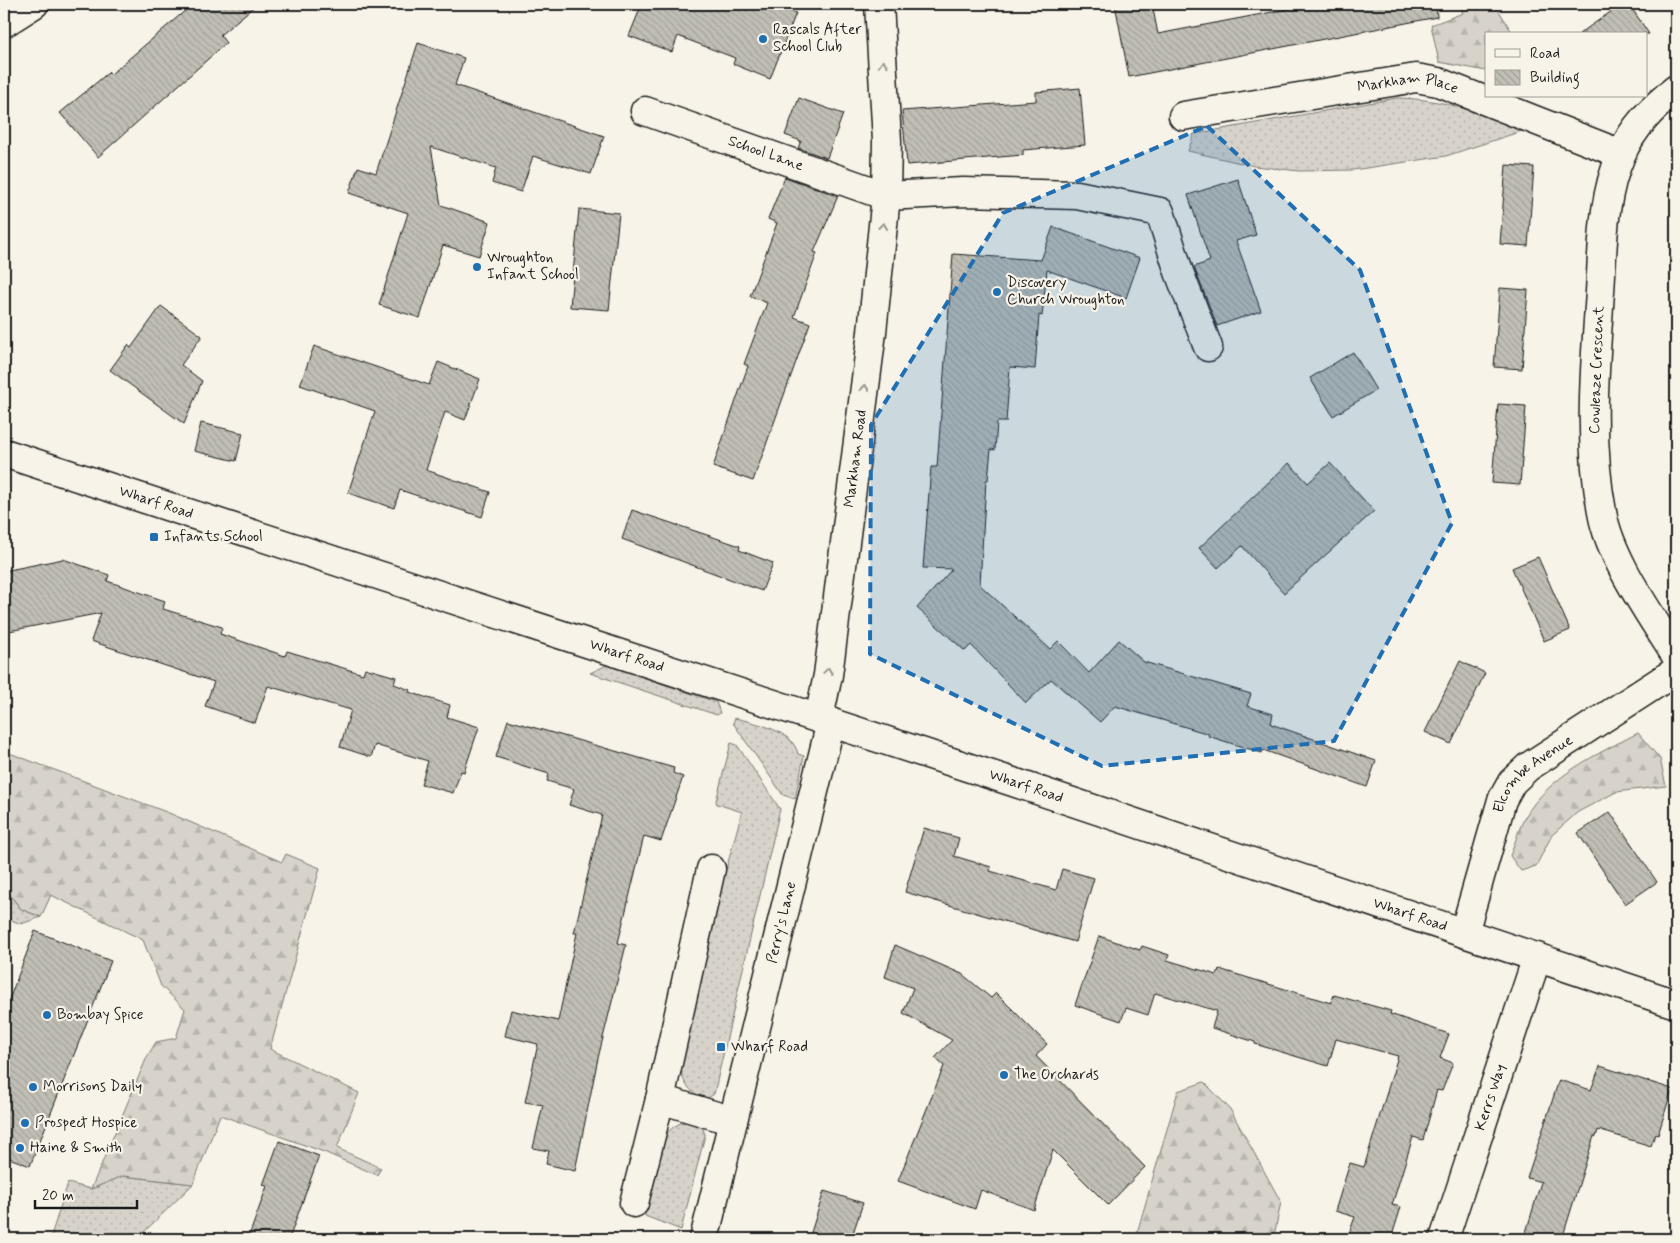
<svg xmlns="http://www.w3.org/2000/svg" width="1680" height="1243" font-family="Mynerve,sans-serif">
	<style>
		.grass { fill: url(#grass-dots); stroke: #7a7874 }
		.forest { fill: url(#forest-firs); stroke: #7a7874 }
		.building { fill: url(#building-back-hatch); stroke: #1c1c1c }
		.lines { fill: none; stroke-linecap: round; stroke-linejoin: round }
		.street-casing { stroke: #1c1c1c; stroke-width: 31 }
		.secondary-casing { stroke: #1c1c1c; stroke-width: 31 }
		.primary-casing { stroke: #1c1c1c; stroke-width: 31 }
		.street { stroke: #f7f3e8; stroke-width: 28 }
		.secondary { stroke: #f7f3e8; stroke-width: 28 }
		.primary { stroke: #f7f3e8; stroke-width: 28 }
		.oneway { stroke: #94928c }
		.marked { fill: #1f6fb2; fill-opacity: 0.2; stroke: #1f6fb2; stroke-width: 4; stroke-dasharray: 10 6; stroke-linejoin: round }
		.poi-dot { fill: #1f6fb2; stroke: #f7f3e8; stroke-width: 2 }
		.labels { text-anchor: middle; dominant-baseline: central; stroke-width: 4.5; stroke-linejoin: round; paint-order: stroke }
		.poi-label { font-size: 15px; fill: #1c1c1c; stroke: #f7f3e8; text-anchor: start }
		.street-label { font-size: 15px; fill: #1c1c1c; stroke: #f7f3e8 }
	</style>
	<defs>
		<pattern id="grass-dots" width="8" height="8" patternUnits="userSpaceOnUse" patternTransform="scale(1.25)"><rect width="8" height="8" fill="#d7d3cb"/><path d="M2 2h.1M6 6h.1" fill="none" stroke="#b8b5ae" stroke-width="1.8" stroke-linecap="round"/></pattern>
		<pattern id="forest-firs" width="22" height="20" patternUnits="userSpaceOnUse" patternTransform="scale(1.25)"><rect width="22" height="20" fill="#d7d3cb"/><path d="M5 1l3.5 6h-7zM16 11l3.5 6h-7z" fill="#b8b5ae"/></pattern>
		<pattern id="building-back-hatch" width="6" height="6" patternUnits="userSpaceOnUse" patternTransform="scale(1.25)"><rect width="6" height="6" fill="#c0beb5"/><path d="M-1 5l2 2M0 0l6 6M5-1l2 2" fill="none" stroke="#a4a39b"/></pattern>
	</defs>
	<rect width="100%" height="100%" fill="#f7f3e8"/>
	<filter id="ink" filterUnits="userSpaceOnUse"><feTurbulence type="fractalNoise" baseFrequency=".02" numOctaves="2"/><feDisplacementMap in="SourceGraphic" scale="10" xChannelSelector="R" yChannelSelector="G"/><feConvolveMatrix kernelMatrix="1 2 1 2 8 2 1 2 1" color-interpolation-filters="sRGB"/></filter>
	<g filter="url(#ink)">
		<path class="grass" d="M1397,98C1446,99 1478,112 1522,131L1446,156L1353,170L1299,171L1254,166L1188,151L1194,134Z
			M607,665L716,702L720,713L717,715L590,673Z
			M735,718C755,723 793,730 798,754L804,756L795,799L783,795L733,723Z
			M731,743L737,745L780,809L714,1094L708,1098C693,1096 682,1084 681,1069L725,873L742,812L717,804L716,801Z
			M4,887L21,909L41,917L21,924L4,917Z
			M687,1121L702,1125L705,1135L681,1230L645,1216C650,1186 650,1129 687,1121Z
			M123,1176L193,1184L137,1239H50L68,1183L91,1189Z"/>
		<path class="forest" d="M1459,4H1495L1513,34H1486V71L1439,62L1431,25L1463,13Z
			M1638,733L1660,759L1666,786L1616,792L1578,812L1552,835L1536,866L1521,871L1510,856C1515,843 1519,828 1525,817C1549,776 1597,754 1638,733Z
			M4,751L169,813L282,862L286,854L320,868L270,1049L359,1093L337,1148L381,1168L377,1175L324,1152L220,1115L193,1184L123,1176L91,1189L147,1057L156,1042L176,1038L185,1009L161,986L143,940L51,895L41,917L21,909L4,887Z
			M1204,1082L1230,1109L1281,1202L1274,1236L1271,1239H1131L1137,1233L1178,1091Z"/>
		<path class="building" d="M193,4H257L220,35L226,43L98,157L60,113L109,72L111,74Z
			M642,4H771L796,13L770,79L733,64L735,58L678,36L672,52L629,36Z
			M1115,4H1152L1158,34L1314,4H1436L1437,17L1129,77Z
			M1622,4H1629L1649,34H1579Z
			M418,43L464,58L455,85L604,136L591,174L533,156L521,192L492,183L496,168L431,147L441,205L490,222L479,256L443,245L420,318L379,305L408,213L349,193L358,167L376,173Z
			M1080,88L1085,145L1023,150V155L907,165L902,111L1036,101V92Z
			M799,98L843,114L827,158L798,148L801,141L785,135Z
			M1506,165L1534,167L1528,246L1500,244Z
			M785,177L838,196L814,252L817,253L794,317L810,323L753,481L713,467L748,366L744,364L767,303L750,296L777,223L768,219Z
			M1238,179L1256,235L1236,241L1261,311L1217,326L1194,267L1210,261L1188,195Z
			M579,209L619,213L609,310L570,307Z
			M1053,227L1140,258L1126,298L1047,270L1042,316L1039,315L1035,369L1010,367L1006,422H997L995,450L991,449L988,480H986L980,585L1050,649L1058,641L1089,673L1119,640L1144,662L1251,694L1247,706L1273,714L1271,724L1376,761L1367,787L1263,750L1262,753L1208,736L1209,734L1115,706L1100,722L1051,679L1026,703L971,645L965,651L917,608L952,569L923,568L931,467H937L953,254L1041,260Z
			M1500,288L1528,290L1522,369L1494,367Z
			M161,306L202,336L181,365L202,381L184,424L110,370L128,345L131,348Z
			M314,346L429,385L438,362L480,379L465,420L445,412L426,470L490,492L482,517L400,490L394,508L348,493L375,411L300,385Z
			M1353,352L1376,390L1333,416L1310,378Z
			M1498,404L1526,406L1520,485L1492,483Z
			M201,423L243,433L236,461L194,451Z
			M1289,463L1308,483L1330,463L1374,511L1284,593L1242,546L1218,568L1199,548Z
			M632,510L740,546L739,550L773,563L762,591L622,539Z
			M1538,557L1570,630L1544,641L1512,568Z
			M63,559L109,575L107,581L165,601L163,609L222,627L220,634L285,656L287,651L363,674L365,668L396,677L394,684L410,690L409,692L450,705L447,717L479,727L464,772L461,771L453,793L421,784L428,761L375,745L371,757L340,747L351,710L268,686L255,723L205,706L214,682L91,641L101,613L4,632V571Z
			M1460,661L1485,673L1451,744L1425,732Z
			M508,720L674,768L673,773L683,777L661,841L644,836L618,943L626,945L598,1058L575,1171L546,1164L549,1151L533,1148L543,1105L525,1102L538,1044L505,1036L511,1010L558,1021L577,933H574L602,815L569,805L574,789L547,781L549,774L496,757Z
			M1610,812L1657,882L1625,904L1578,833Z
			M924,828L959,838L954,856L991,867L990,871L1056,890L1062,869L1094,878L1075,942L905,892Z
			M35,931L111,961L30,1166L4,1156V1013Z
			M1099,936L1140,950L1142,946L1169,955L1167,960L1217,975L1219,969L1331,1003L1334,995L1391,1011L1390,1014L1449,1034L1440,1058L1453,1063L1442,1091L1437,1090L1423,1140L1413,1137L1392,1205L1401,1207L1391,1239H1347L1355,1217L1335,1211L1350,1163L1364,1167L1398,1056L1336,1039L1328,1066L1255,1044V1042L1212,1028L1217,1011L1155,993L1148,1015L1126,1008L1121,1021L1075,1005Z
			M895,945L962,974L991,998L996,993L1047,1044L1036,1056L1145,1167L1108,1205L1053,1150L1034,1210L981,1190L975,1209L898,1181L944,1066L935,1058L952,1040L903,1013L913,988L885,977Z
			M1600,1066L1672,1089L1658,1135L1655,1134L1651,1146L1598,1130L1596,1137L1594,1136L1562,1239H1524L1541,1182L1527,1178L1559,1080L1591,1090Z
			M279,1141L319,1156L289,1239H248L267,1186L263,1185Z
			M824,1191L863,1203L851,1239H809Z"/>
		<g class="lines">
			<g class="street-casing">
				<g id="street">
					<path d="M1676,89C1653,107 1633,127 1621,155C1602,198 1603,246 1600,292C1595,365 1588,439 1602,512C1610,559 1651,615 1676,656"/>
					<path id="s1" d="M645,111L886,196L963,192L1077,195L1160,212L1179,272L1208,347"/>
					<path id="s2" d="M1183,116L1416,78L1438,82L1621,154"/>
					<path id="s3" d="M819,718L828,675L872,332L886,196L887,141L879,4"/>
					<path id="s4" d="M1464,933L1502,800L1512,782L1528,767L1676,671"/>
					<path d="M660,1099L733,1121"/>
					<path d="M634,1203L660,1099L711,869"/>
					<path id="s5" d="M704,1239L831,722"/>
					<path id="s6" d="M1444,1239L1537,957"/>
				</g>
			</g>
			<g class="secondary-casing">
				<g id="secondary">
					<path id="s7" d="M4,453L1010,781L1676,1004"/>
				</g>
			</g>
			<g class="primary-casing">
				<path id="primary" d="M4,23L34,4"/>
			</g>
			<use href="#street" class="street"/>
			<use href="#secondary" class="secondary"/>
			<use href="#primary" class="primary"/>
		</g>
		<defs><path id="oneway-chevron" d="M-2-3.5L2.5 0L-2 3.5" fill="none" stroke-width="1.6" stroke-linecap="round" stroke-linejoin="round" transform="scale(1.25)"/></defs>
		<g class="oneway">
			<use href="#oneway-chevron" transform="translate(883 64) rotate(-93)"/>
			<use href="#oneway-chevron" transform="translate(883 226) rotate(-84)"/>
			<use href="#oneway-chevron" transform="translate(865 388) rotate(-83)"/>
			<use href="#oneway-chevron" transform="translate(828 671) rotate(-82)"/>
		</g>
	</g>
	<path class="marked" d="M1207,126L1360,270L1452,523L1334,741L1102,766L870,654L871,425L1003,213Z"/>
	<g class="poi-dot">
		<circle cx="763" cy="39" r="5"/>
		<circle cx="477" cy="267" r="5"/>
		<circle cx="997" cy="292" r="5"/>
		<rect x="149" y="532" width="10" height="10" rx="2.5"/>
		<circle cx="47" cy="1015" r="5"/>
		<rect x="716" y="1042" width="10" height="10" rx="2.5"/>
		<circle cx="1004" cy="1075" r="5"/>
		<circle cx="33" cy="1087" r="5"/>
		<circle cx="25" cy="1123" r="5"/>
		<circle cx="20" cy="1148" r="5"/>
	</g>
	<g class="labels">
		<g class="poi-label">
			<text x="773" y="30">Rascals After<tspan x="773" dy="17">School Club</tspan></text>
			<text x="487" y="258">Wroughton<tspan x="487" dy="17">Infant School</tspan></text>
			<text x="1007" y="283">Discovery<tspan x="1007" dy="17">Church Wroughton</tspan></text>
			<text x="164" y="537">Infants School</text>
			<text x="57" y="1015">Bombay Spice</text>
			<text x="731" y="1047">Wharf Road</text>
			<text x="1014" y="1075">The Orchards</text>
			<text x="43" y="1087">Morrisons Daily</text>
			<text x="35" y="1123">Prospect Hospice</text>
			<text x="30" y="1148">Haine &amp; Smith</text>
		</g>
		<g class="street-label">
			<text stroke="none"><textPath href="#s2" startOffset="228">Markham Place</textPath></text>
			<text stroke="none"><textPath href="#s1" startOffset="128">School Lane</textPath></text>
			<text transform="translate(1597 370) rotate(-88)">Cowleaze Crescent</text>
			<text stroke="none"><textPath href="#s3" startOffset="262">Markham Road</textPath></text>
			<text stroke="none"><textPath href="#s7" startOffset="160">Wharf Road</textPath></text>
			<text stroke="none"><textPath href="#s7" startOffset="655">Wharf Road</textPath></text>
			<text stroke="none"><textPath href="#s4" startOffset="179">Elcombe Avenue</textPath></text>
			<text stroke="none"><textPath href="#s7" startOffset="1075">Wharf Road</textPath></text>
			<text stroke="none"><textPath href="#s7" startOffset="1480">Wharf Road</textPath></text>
			<text stroke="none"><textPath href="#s5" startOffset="326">Perry's Lane</textPath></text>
			<text stroke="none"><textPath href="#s6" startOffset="149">Kerrs Way</textPath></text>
		</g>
	</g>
	<rect width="1680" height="1243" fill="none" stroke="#f7f3e8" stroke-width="20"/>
	<rect x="10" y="10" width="1660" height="1223" fill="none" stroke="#1c1c1c" stroke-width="2" filter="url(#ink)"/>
	<rect x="1485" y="32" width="162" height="65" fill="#f7f3e8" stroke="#9f9d96"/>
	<rect x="1495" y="49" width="25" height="8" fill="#f7f3e8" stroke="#9f9d96"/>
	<text x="1530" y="58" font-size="15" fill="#1c1c1c">Road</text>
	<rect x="1495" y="70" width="25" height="15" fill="url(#building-back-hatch)" stroke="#9f9d96"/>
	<text x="1530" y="82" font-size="15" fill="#1c1c1c">Building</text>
	<path d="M35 1200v8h102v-8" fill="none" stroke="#1c1c1c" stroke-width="2.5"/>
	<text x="42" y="1200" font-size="15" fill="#1c1c1c" stroke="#f7f3e8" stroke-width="4" paint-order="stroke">20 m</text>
</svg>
